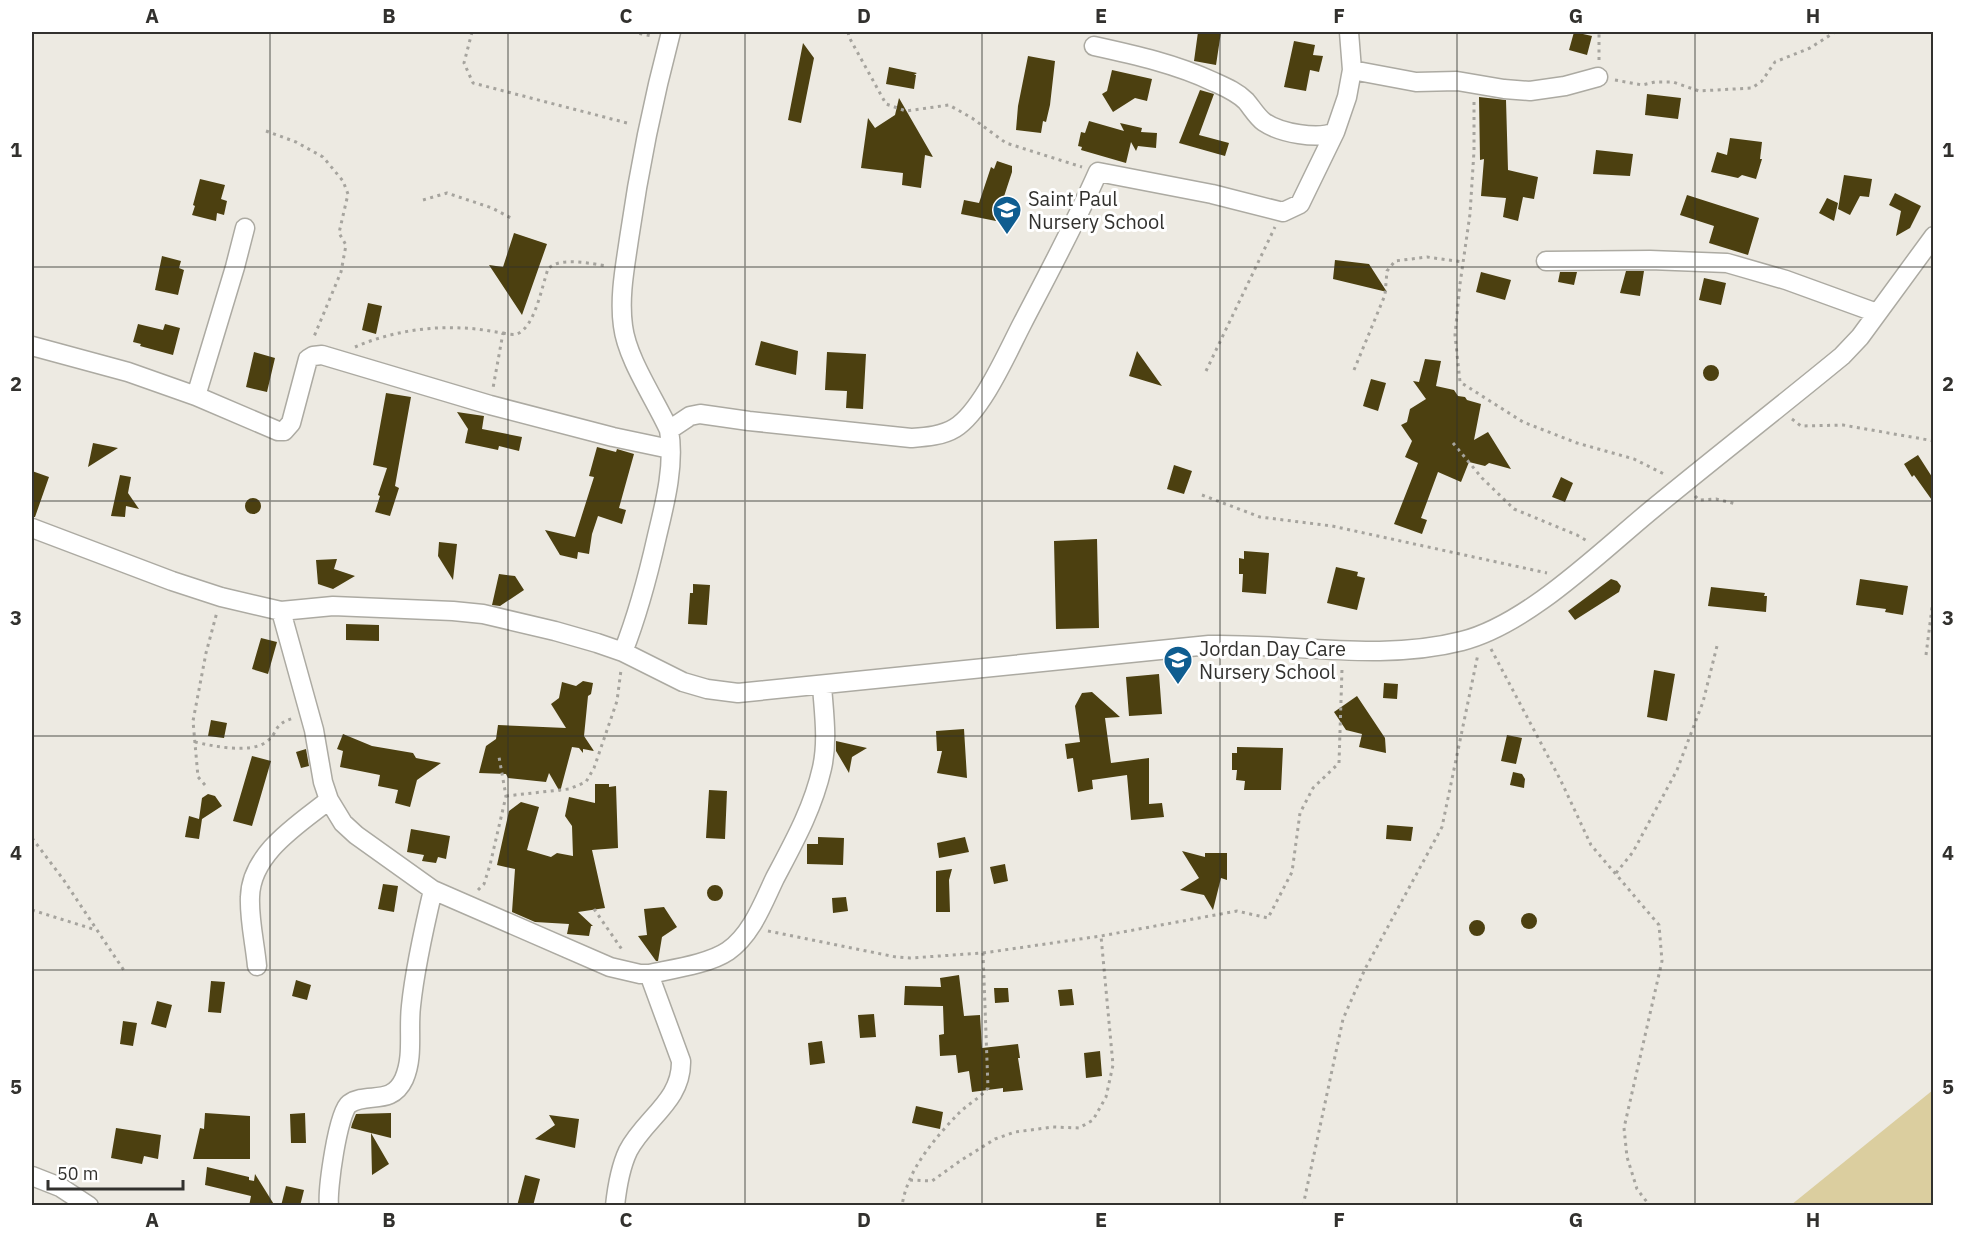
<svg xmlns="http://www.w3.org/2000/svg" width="1965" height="1237" font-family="'IBM Plex Sans',sans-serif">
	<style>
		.green { fill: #dbce9f }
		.building { fill: #4c4010 }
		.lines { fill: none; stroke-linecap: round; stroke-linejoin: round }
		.minor-casing { stroke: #acaaa2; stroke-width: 21 }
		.path { stroke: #a6a49e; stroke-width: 3; stroke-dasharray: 3 4.5; stroke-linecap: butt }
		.minor { stroke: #fff; stroke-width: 18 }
		.grid { fill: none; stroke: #32312e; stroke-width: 1.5; stroke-opacity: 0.55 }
		.labels { text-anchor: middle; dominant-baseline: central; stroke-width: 6; stroke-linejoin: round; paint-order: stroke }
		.poi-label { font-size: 20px; fill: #32312e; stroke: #fff; text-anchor: start }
		.neatline { fill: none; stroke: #32312e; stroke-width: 2 }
		.grid-label { font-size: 20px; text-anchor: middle; font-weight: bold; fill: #32312e }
	</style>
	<rect width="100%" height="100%" fill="#edeae2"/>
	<path class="green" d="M1933,1090V1205H1791Z"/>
	<path class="building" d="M1198,32H1221L1216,65L1194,61Z
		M1574,32L1592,36L1587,55L1569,50Z
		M1294,41L1315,45L1313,55L1323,56L1319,72L1310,70L1306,91L1284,87Z
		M803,43L814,58L801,123L788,120Z
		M1028,56L1055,61L1050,105L1046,122L1043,121L1041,133L1016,130L1018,106Z
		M889,67L917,73L914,75H916L914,89L886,84Z
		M1112,70L1152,79L1147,101L1135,98L1113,112L1102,94L1107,91Z
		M1200,90L1214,94L1199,135L1229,143L1225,156L1179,143Z
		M1647,94L1681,98L1678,119L1645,115Z
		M1479,97L1506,100L1508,170L1538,177L1534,199L1523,197L1518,221L1503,217L1506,198L1481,196L1484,159L1480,160Z
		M899,98L933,157L925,155L921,188L902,185L903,173L861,168L868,118L875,128L895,115Z
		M1089,121L1124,131L1120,123L1142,128L1141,132L1157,133L1156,148L1138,146L1136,151L1131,142L1126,163L1081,150L1082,147L1078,146L1081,132L1085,133Z
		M1730,138L1762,142L1760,159H1762L1756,179L1742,175L1738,178L1711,172L1717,152L1727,155Z
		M1596,150L1633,154L1630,176L1593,174Z
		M997,161L1012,166V172L996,221L961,214L964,200L979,203L991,167L994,169Z
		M1844,175L1872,179L1869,197L1860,196L1850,215L1838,209Z
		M200,179L225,185L221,199L227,201L224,215L217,213L216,221L192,215L195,206L193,205Z
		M1895,193L1921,206L1910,228L1896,236L1901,211L1889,205Z
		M1687,195L1759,218L1748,255L1709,243L1714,226L1680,215Z
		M1827,198L1838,203L1834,221L1819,213Z
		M514,233L547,244L522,315L489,265L503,267Z
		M162,256L181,261L179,268L184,270L178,295L155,290Z
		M1335,260L1369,264L1387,292L1333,279Z
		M1626,271H1644L1640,296L1620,293Z
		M1481,272L1511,280L1505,300L1476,292Z
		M1560,272H1577L1574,285L1558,282Z
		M1704,278L1726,283L1721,305L1699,300Z
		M368,303L382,306L376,334L362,330Z
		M138,324L163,330L165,324L180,328L173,355L140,346L141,344L133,342Z
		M761,341L798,351L796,375L755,365Z
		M1137,351L1162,386L1129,376Z
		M254,352L275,358L267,392L246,387Z
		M827,352L866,354L863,409L846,408L847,391L825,390Z
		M1425,359L1441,361L1436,386L1454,390L1458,396L1465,397L1467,400L1481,404L1474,440L1488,432L1511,469L1489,463L1485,466L1469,462L1461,482L1438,472L1421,518L1427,520L1422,534L1394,524L1418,463L1405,457L1412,441L1401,425L1407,422L1410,409L1426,399L1413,381L1419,382Z
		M1703 373a8 8 0 1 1 16 0a8 8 0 1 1-16 0Z
		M1371,379L1386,383L1378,411L1363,406Z
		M386,393L411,397L395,486L399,488L390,516L375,512L380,496L378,495L387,468L373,465Z
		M457,412L484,416L482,429L522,437L519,451L499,446L498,450L465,443L468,429Z
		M93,443L118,448L88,467Z
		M597,447L616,452L617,449L634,454L619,508L626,510L622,524L598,516L592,534L589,554L578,552L577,559L560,555L545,530L575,537L594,477L589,476Z
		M1918,455L1934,480V503L1914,475L1912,477L1904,464Z
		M1174,465L1192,471L1184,494L1167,489Z
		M32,471L49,477L35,517H32Z
		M120,475L131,477L128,493L139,509L126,506L125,517L111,516Z
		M1561,477L1573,483L1565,502L1552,497Z
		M245 506a8 8 0 1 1 16 0a8 8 0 1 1-16 0Z
		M1097,539L1099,628L1056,629L1054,541Z
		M439,542L457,544L453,580L438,556Z
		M1244,551L1269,553L1266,594L1242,592L1243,574H1239V558L1244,559Z
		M337,559L334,569L355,576L333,589L318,584L316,560Z
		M1336,567L1358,572L1357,576L1365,578L1357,610L1327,603Z
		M499,574L515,576L524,590L500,606L492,605Z
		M1611,579L1617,581L1621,586L1619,592L1575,620L1568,611Z
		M1860,579L1908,586L1903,615L1885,612L1886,609L1856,605Z
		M693,584L710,585L707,625L688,624L690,593H693Z
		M1711,587L1765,593L1764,596H1767L1766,612L1708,606Z
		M346,624L379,625V641L346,640Z
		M261,638L277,642L268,674L252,669Z
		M1654,670L1675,674L1667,721L1647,717Z
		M1159,674L1162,714L1129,716L1126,677Z
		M583,681L593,683L591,694L588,696L584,736L594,751L583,749V753L579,748L572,747L560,792L549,773L546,782L508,778L506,774L479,773L486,746L496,739L498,725L566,728L551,704L559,698L562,682L576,686Z
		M1384,683L1398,684L1397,699L1383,698Z
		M1092,692L1120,717L1105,718L1111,763L1149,758V804L1162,803L1164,817L1131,820L1127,775L1092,780L1093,789L1078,792L1073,758L1067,759L1065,744L1080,742L1075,706L1082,693Z
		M1357,696L1385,738L1386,753L1359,747L1362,734L1346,730L1334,712Z
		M211,720L227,723L224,738L208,736Z
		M964,729L967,778L937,773L942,751H937L936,731Z
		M343,734L372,746L413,753L416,758L441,763L417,780L410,807L395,803L398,790L378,786L380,775L340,767L343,751L337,749Z
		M1507,735L1522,738L1516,764L1501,761Z
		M836,741L867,748L852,757L849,773L836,751Z
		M1237,747L1283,748L1281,790H1244L1245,781L1236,780L1237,770H1232V753H1237Z
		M306,749L309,766L301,768L296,752Z
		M252,756L271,761L252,826L233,821Z
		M1513,772L1522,774L1525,779L1524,788L1510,785Z
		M595,784H609V787L616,786L618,848L592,850L605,908L578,912L593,926H591L589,936L567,934L569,924L535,922L512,912L515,869L497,865L509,811L521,802L539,807L527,850L551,857L557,853L573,856L572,826L565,816L569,797L595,803Z
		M709,790L727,791L725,839L706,838Z
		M208,794L215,796L222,806L202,819L199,839L185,837L189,816L199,819L202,798Z
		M1387,825L1413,827L1411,841L1386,839Z
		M411,829L450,836L446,859L438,857L436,863L422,861L424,855L407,852Z
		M818,837L844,838L843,865L807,864V844H818Z
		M965,837L969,852L939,858L937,843Z
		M1182,851L1205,857V853H1227V880L1221,878L1213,910L1204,895L1180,890L1199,878Z
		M1005,864L1008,881L994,884L990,867Z
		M952,869L949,880L950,912H936V871Z
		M383,884L398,886L394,912L378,909Z
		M707 893a8 8 0 1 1 16 0a8 8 0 1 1-16 0Z
		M846,897L848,911L833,913L832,898Z
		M664,907L677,927L662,937L658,961H656L638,936L647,935L644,909Z
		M1521 921a8 8 0 1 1 16 0a8 8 0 1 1-16 0Z
		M1469 928a8 8 0 1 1 16 0a8 8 0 1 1-16 0Z
		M959,975L964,1016L980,1015L982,1048L1018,1044L1020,1058H1018L1023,1090L1003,1092V1088L972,1092L969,1071L958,1073L956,1055L940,1056L939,1035L944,1034L943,1006L904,1005L905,986L941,987L940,978Z
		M296,980L311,985L307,1000L292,996Z
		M211,981L225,982L221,1013L208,1012Z
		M994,988H1008L1009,1002L995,1003Z
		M1072,989L1074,1005L1060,1006L1058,990Z
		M157,1001L172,1005L166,1028L151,1024Z
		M874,1014L876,1037L860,1038L858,1015Z
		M123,1021L137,1023L133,1046L120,1044Z
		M822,1041L825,1063L810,1065L808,1043Z
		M1100,1051L1102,1076L1086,1078L1084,1053Z
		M916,1106L943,1112L940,1129L912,1123Z
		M205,1113L250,1116V1159H193L200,1128L204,1129Z
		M305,1113L306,1143H291L290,1114Z
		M391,1113V1138L371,1133L389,1164L372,1175L371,1133L351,1128L352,1124L356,1114Z
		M549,1115L579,1119L575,1148L535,1139L555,1125Z
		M116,1128L161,1135L158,1159L144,1156L142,1164L111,1158Z
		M207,1167L249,1177V1180L254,1181L255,1174L275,1206H249L251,1196L205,1185Z
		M525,1175L540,1179L533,1206H517Z
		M286,1186L304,1190L300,1206H281Z"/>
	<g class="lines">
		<g class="minor-casing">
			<path id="minor" d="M1094,46C1135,55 1176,64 1214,82C1225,87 1237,92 1246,101C1252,108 1257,117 1264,122C1280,133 1318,140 1335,132L1347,97L1352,70L1349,32
				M1352,70L1416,82L1457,81L1504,89L1530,91L1565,86L1598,77
				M1546,261L1650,260L1727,263L1786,280L1877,313
				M32,346L128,372L196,396L278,431H284L291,423L308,359L313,356L322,355L490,405L613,437L670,449
				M196,396L235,267L245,228
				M669,430L690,416L700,414L749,421L911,438C925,437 942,436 955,428C982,411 1007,353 1022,324C1048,274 1075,224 1098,172L1212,194L1283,212L1300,204L1335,132
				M32,528L172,581L221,597L281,611L333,606L453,611L483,614L555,631L597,643L623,652L683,682L707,689L738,693L1209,645C1292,643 1380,662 1462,641C1529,624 1602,550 1655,507C1717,456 1780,407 1842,356L1860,337L1934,236
				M281,611L314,730L323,782L329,800L343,823L356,835L433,890L610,967L640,974H649
				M623,652C638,614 648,576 657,536C665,503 675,464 669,430C655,399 627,359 623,326C619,297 625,267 629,239C639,169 653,100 671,32
				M257,966C255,944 249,919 250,897C251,853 299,824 329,800
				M32,1176L60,1187L89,1206
				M329,1206C327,1190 338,1112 349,1104C367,1091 391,1107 404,1079C414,1056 408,1031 411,1006C415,967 424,928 433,890
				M615,1206C617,1187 620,1168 628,1151C645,1118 682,1101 681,1061L649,974C672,969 709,964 728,951C752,934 763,903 775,878C794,842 813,808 822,768C828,741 824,714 822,686"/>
		</g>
		<path class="path" d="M472,32L464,63L473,83L631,124
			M632,32L652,36
			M848,32L849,37L886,104L906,111L949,105L972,118L1006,143L1082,167
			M1839,32H1862
			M1599,60V32
			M1615,80L1642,85L1655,82H1673L1699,91L1752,88L1762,81L1775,62L1810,48L1835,32
			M1474,102V151L1470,214L1460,284L1455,335L1460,382L1523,422L1577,443L1634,459L1666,475
			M266,131L296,142L323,157L343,181L348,194L339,233L346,245L341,272L313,339
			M423,200L447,193L492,208L511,218
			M503,333C507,334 513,335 517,334C535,327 542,286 548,269C559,256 592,264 608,266
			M355,347C387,333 426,326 461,328C475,328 489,331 503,333L493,388
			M1354,370L1385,295L1387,271L1395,261L1427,257L1463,262
			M1206,371L1275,227
			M1792,419L1801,426L1843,425L1934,441
			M1453,443L1482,478L1514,509L1577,535L1589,542
			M1202,495L1260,517L1332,526L1547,573
			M1695,496L1699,500L1716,499L1736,504
			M1491,649L1561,781L1591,845L1659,925L1662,961L1624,1128L1627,1157L1637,1189L1650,1206
			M1926,655L1934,592
			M195,742C212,746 250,754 266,742C279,733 272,724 294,718
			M205,785L198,777L193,721L206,653L217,612
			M506,796L569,789L586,782L594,768L617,701L621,670
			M32,838L63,879L125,972
			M1616,873L1633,852L1677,770L1703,702L1717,646
			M478,890L484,884L490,865L506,796L499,757
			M594,909L623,951
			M32,910L96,930
			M768,931L896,957L910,958L983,953L988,1088C980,1098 968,1104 959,1113C935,1138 907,1170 902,1206
			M983,953L1101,936L1237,911L1268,918L1292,872L1300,813L1313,788L1339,763L1342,669
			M910,1180L932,1181L960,1161L995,1139L1015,1132L1053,1127L1079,1128L1093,1120L1106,1097L1113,1065L1101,936
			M1303,1206L1343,1019L1365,969L1442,827L1478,654"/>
		<use href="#minor" class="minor"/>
	</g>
	<path class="grid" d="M270,32V1206M508,32V1206M745,32V1206M982,32V1206M1220,32V1206M1457,32V1206M1695,32V1206M32,267H1934M32,501H1934M32,736H1934M32,970H1934"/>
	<defs>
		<g id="school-pin" transform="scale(1.5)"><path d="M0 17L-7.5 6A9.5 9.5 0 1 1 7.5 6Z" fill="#0f5d90" stroke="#fff"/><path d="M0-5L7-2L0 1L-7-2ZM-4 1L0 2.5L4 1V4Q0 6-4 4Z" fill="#fff"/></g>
	</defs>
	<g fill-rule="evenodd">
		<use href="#school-pin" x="1007" y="210"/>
		<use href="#school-pin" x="1178" y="660"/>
	</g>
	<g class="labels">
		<g class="poi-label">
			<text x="1028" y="198">Saint Paul<tspan x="1028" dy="23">Nursery School</tspan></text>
			<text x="1199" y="648">Jordan Day Care<tspan x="1199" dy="23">Nursery School</tspan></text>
		</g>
	</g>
	<rect width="1965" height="1237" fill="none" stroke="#ffffff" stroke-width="66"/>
	<path d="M48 1180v9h135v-9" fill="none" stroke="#32312e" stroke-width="3"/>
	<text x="57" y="1180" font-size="18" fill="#32312e" stroke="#ffffff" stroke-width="4.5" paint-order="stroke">50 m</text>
	<rect x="33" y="33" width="1899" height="1171" class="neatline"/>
	<g class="grid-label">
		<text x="152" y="23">A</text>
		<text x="389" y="23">B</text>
		<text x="626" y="23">C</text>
		<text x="864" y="23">D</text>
		<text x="1101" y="23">E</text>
		<text x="1339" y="23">F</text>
		<text x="1576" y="23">G</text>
		<text x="1813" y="23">H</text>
		<text x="16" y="157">1</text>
		<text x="1948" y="157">1</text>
		<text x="16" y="391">2</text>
		<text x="1948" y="391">2</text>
		<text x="16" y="625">3</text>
		<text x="1948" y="625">3</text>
		<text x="16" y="860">4</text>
		<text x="1948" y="860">4</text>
		<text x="16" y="1094">5</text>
		<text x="1948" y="1094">5</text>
		<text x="152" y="1227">A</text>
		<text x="389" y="1227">B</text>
		<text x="626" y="1227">C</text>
		<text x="864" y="1227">D</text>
		<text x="1101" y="1227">E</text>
		<text x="1339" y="1227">F</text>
		<text x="1576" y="1227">G</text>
		<text x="1813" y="1227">H</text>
	</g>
</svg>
